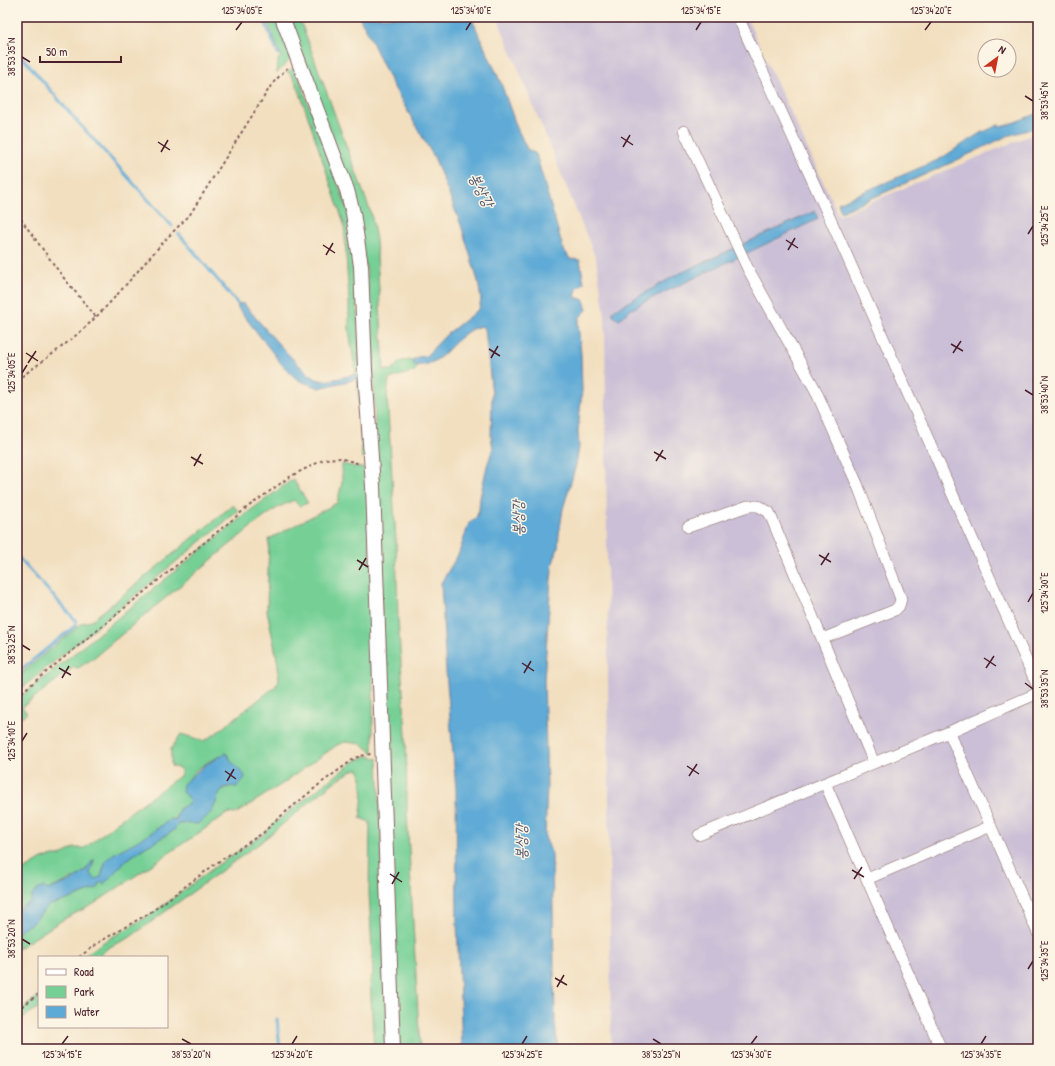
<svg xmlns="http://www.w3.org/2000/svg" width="1055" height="1066" font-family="'Patrick Hand','Poor Story',sans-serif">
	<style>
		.industrial { fill: #cabfd6 }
		.green { fill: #76d096; stroke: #607860 }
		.water { fill: #5eaad6; stroke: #546480 }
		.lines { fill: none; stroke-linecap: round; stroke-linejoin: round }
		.stream { stroke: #5eaad6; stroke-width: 3 }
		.minor-casing { stroke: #85625f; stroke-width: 12 }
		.major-casing { stroke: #85625f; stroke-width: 16 }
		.path { stroke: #85625f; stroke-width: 2; stroke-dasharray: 3 3; stroke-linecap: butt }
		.minor { stroke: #fff; stroke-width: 11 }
		.major { stroke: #fff; stroke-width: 14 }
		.ticks { fill: none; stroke: #4a1f2b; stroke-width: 1.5 }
		.labels { text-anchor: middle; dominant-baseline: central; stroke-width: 3; stroke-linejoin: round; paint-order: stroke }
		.water-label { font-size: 15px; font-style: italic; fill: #52576f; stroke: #fcf5e5 }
		.neatline { fill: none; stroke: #4a1f2b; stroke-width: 1.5 }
		.ticks-label { font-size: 10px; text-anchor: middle; fill: #4a1f2b }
	</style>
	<rect width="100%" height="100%" fill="#fcf5e5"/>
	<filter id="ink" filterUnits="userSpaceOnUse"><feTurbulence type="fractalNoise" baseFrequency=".025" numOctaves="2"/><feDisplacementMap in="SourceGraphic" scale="8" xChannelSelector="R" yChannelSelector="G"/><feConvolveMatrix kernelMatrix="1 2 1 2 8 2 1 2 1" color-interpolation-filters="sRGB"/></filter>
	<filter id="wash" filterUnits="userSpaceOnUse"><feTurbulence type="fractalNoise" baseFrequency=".012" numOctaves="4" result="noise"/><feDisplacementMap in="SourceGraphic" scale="16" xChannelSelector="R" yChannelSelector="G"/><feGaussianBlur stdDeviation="0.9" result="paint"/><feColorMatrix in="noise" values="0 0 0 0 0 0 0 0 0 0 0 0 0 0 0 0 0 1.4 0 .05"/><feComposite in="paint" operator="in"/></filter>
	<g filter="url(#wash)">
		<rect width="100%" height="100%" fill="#f2dfc0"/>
		<path class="industrial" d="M497,17H746L838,214L840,215L1038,132V1049H611L605,315L596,259Z"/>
		<path class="green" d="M266,17H277L292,58L277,73L278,60L281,56Z
			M287,17H299L371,213L376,240L384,370H392L401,361L412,360L414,365H418L415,371L389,379L387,396L396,540L398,620L406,735L407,814L412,904L420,1049H398L373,372L366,266Z
			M295,67L351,220L367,456L362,458L357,379L349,331V300L344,224L298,87L291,74L287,72Z
			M342,464L367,469L373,616V753L362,744L345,742L337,745L282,784L235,814L228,813L94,904L64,919L17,949V933L33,922L49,905L61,902L98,888L99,884L102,881L104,883L124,862L142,849L173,831L178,824L190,823L216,803C219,787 221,792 232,785C236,782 240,778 244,774L232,762L227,754C214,758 200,765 192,775C188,780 185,787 182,792L188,797L190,803L179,809L175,820L171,819L148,835L103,870L101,877L95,880L90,873L94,861L80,875L48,890L43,887L31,902L23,906L17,911V874L42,859L53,856H59L74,848H85L117,822L181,775V769L171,766V749L181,734L204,741L215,734L276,686L279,680L278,664L267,610L269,539L337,503L342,483Z
			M293,479L308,503L299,506L294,500L277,508L251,527L92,659L78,668L74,667L22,707L27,713L17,720V700L243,516Z
			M233,505L238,511L17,692V677L82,623L91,621Z
			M366,756L378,758L389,1049H374L370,980L373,974L369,892L370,822L360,818C363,801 364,786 359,769L353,770L334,782L261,842L129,938C119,943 105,947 99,957H83L102,943L152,914L219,864L264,834L276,822L323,785L355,761Z
			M39,996V1007L17,1022V1012Z"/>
		<path class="water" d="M359,17H471L501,83L517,128L527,149L536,154L563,248L570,259L580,260L584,283L577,289L575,297L584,300L587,310L580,317L578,324L581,354L582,390L578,431L579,447L576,465L563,509L559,534L558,548L553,563L551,579L544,680L547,787L545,837L552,854L555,1023L558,1049H462L457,922L456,789L446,671L441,583L459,553L469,523L476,518L479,510L480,498L487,466L493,448L491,436L492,394L485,329L481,326C452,332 446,369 414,365L412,360L418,357L426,356L447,334L479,309L481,300L478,281L461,225L435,159L391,82L365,27Z
			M1038,113V127L1007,136L953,162L841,212L838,203L940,159L977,135L998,125L1005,126Z
			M815,211L818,219L642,303C638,306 634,308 630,310C626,313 624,317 619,319L613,316V311L615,309L641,295L676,275Z
			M237,303L244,304C256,318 305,377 319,380C329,382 346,376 356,374L357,379L319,388L300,381L293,376L283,366L238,308Z
			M226,753L232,762L244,774L245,778L237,787C217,784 220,796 213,809C210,815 203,820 197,824L190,823L178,824L173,831L142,849L124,862L104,884L102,881L99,884L98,888L61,902L49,905L33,922L17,933V911L23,906L31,902C31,893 36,891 43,887L48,890C60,885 74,881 84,872C88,868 90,863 94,859L90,873L95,879L101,877L106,860L115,853L148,835L171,819L176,820L179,809L190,803L188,797L182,792L183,784L205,765Z"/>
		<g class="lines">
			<path class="stream" d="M263,17L278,54
				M17,51L76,120L172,226
				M179,234L237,303
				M17,556L76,621V625L17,673
				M277,1019L280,1049"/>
		</g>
	</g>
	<g filter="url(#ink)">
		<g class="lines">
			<g class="minor-casing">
				<path id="minor" d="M738,17L842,245L1038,687
					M684,131L748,269L815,389L858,486L901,599L899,606L895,610L822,639
					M688,527L748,506H758L769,512L874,763
					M949,732L1038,933
					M825,783L941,1049
					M699,835L949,732L1038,693
					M867,879L991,826"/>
			</g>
			<g class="major-casing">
				<path id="major" d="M282,17L347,190L353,213L361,266L365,370L373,486L393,1049"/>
			</g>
			<path class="path" d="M17,214L63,277L96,317
				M17,380C44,360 72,341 96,317C128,285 156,247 189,216L272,84L289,66
				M17,696L249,506L291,476L325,459L340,458L360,464
				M79,957L101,941L151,912L218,862L263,833L275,821L321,783L354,759L360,756L371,754
				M17,1010L39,994"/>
			<use href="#minor" class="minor"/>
			<use href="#major" class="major"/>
		</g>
	</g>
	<path class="ticks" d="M236,30L242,22M466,30L471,22M696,30L701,22M925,30L931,22M22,57L30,62M1025,96L1033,101M621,137L633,145M158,142L170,150M623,147L630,135M161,152L168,140M1028,234L1033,226M786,240L798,248M323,245L335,253M788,250L795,238M326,255L333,243M951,344L963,351M489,349L500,356M26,353L38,361M953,353L961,341M491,358L498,346M28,363L36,351M22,373L27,365M1025,390L1033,395M654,452L666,459M191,457L203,464M656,461L663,450M194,466L201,454M819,555L831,562M357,560L368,567M821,565L829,553M359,570L366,558M1028,602L1033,593M22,645L30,650M984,658L996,666M522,663L534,671M59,668L71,675M986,668L994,656M524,673L531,661M62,678L69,666M1025,683L1033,689M22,741L27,733M687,766L699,774M225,771L236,779M689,776L697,764M227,781L234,769M852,870L864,877M390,874L402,882M854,879L862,867M392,884L399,872M22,939L30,944M1028,969L1033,961M555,978L567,985M557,987L564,975M182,1039L191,1044M653,1039L661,1044M62,1044L68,1036M292,1044L297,1036M522,1044L527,1036M751,1044L757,1036M981,1044L986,1036"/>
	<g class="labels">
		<g class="water-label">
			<text transform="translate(482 190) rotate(63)">봉상강</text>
			<text transform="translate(517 518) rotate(-90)">봉상강</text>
			<text transform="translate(520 842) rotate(-90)">봉상강</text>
		</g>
	</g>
	<rect width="1055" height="1066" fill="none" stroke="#fcf5e5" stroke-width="44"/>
	<rect x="38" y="956" width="130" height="72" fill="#fcf5e5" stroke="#b59f9b"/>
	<rect x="46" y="969" width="20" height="6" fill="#ffffff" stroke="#b59f9b"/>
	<text x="74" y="976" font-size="12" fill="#4a1f2b">Road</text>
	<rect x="46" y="986" width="20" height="12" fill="#76d096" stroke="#b59f9b"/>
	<text x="74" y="996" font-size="12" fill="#4a1f2b">Park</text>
	<rect x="46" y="1006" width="20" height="12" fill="#5eaad6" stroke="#b59f9b"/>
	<text x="74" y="1016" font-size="12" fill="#4a1f2b">Water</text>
	<g transform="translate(997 58) rotate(32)"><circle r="19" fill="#fcf5e5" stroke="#b59f9b"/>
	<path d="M0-3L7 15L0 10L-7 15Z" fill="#c8321e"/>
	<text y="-6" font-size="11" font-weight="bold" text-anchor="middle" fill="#4a1f2b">N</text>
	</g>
	<path d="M40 56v6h81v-6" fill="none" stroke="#4a1f2b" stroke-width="2"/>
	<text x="46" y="56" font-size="12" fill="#4a1f2b" stroke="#fcf5e5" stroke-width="3" paint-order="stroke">50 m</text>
	<rect x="22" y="22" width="1011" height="1022" class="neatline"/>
	<g class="ticks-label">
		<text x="242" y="14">125°34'05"E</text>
		<text x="471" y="14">125°34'10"E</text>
		<text x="701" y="14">125°34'15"E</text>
		<text x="931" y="14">125°34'20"E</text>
		<text transform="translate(11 57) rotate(-90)" y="4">38°53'35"N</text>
		<text transform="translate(1044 101) rotate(-90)" y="4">38°53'45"N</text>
		<text transform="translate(1044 226) rotate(-90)" y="4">125°34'25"E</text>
		<text transform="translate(11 373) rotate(-90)" y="4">125°34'05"E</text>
		<text transform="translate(1044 395) rotate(-90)" y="4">38°53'40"N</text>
		<text transform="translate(1044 593) rotate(-90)" y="4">125°34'30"E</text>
		<text transform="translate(11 645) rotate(-90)" y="4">38°53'25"N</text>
		<text transform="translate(1044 689) rotate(-90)" y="4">38°53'35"N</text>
		<text transform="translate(11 741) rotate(-90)" y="4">125°34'10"E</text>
		<text transform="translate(11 939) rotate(-90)" y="4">38°53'20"N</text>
		<text transform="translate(1044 961) rotate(-90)" y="4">125°34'35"E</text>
		<text x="62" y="1058">125°34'15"E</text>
		<text x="191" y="1058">38°53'20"N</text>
		<text x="292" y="1058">125°34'20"E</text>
		<text x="522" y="1058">125°34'25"E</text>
		<text x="661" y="1058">38°53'25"N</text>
		<text x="751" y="1058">125°34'30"E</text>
		<text x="981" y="1058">125°34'35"E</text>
	</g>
</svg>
